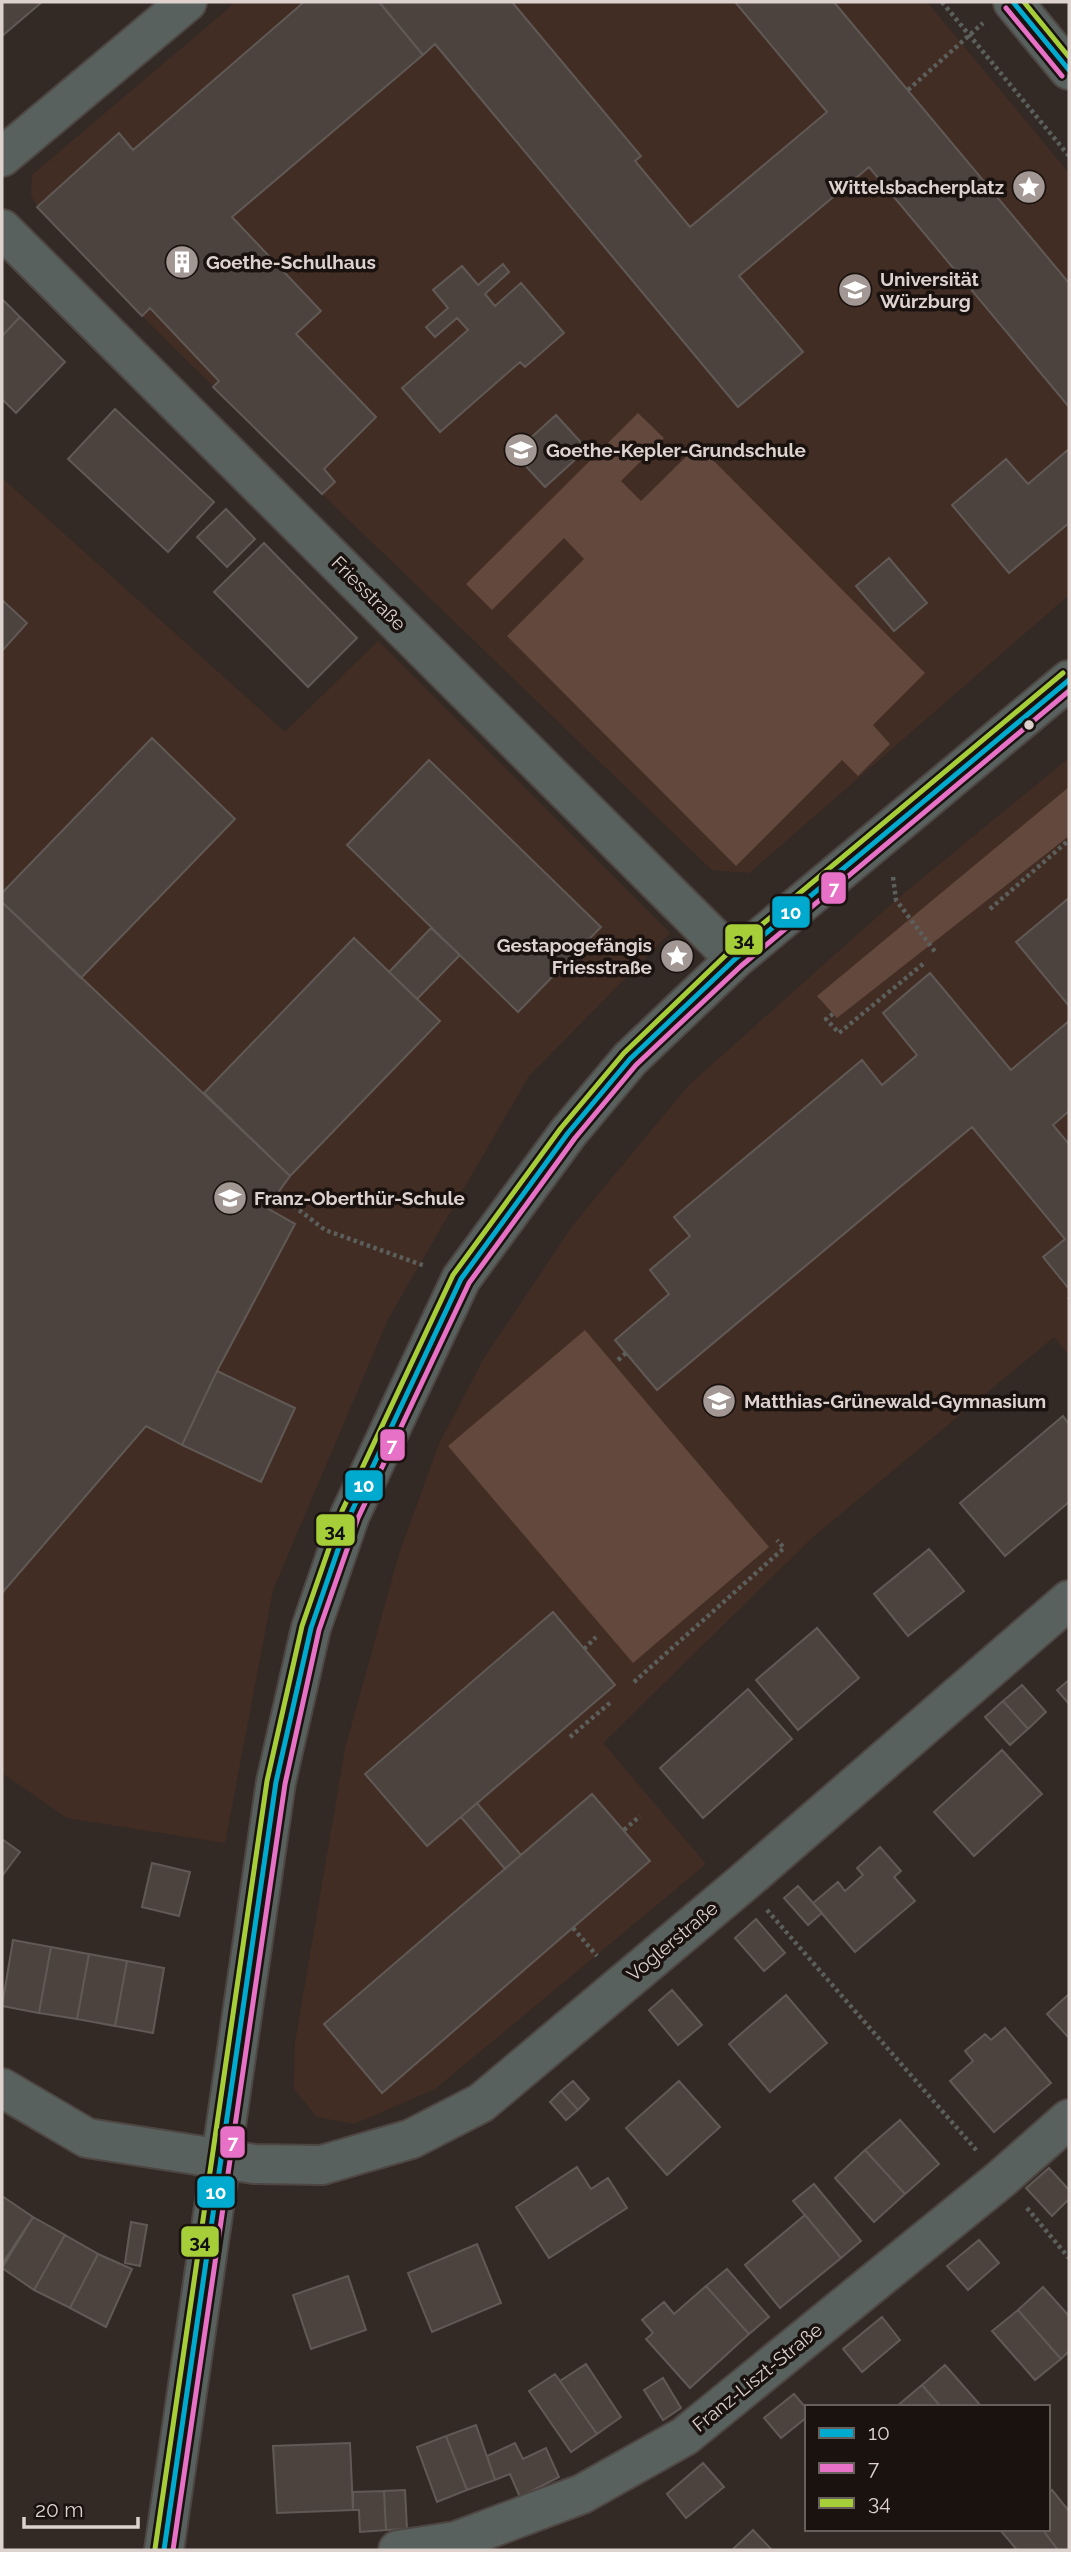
<svg xmlns="http://www.w3.org/2000/svg" width="1071" height="2552" font-family="Raleway,sans-serif">
	<style>
		.built { fill: #422d24 }
		.green { fill: #63483d }
		.building { fill: #4c433e; stroke: #615955; stroke-width: 2 }
		.lines { fill: none; stroke-linecap: round; stroke-linejoin: round }
		.minor-casing { stroke: #4e4642; stroke-width: 42 }
		.path { stroke: #5c605c; stroke-width: 4.5; stroke-dasharray: 3.5 3.5; stroke-linecap: butt }
		.minor { stroke: #59615e; stroke-width: 38 }
		.bus-1-casing { stroke: #1a120f; stroke-width: 10 }
		.bus-2-casing { stroke: #1a120f; stroke-width: 10 }
		.bus-3-casing { stroke: #1a120f; stroke-width: 10 }
		.bus-1 { stroke: #00a9ce; stroke-width: 5 }
		.bus-2 { stroke: #e771c6; stroke-width: 5 }
		.bus-3 { stroke: #a6ce39; stroke-width: 5 }
		.bus-dot { fill: #ded2ce; stroke: #1a120f; stroke-width: 2.5 }
		.labels { text-anchor: middle; dominant-baseline: central; stroke-width: 7; stroke-linejoin: round; paint-order: stroke }
		.poi-label { font-size: 19px; font-weight: bold; fill: #ded2ce; stroke: #1a120f; text-anchor: start }
		.street-label { font-size: 19px; fill: #ded2ce; stroke: #1a120f }
		.line-badge { stroke: #1a120f; stroke-width: 2.5 }
		.badge-label { font-size: 19px; text-anchor: middle; font-weight: bold; fill: #fff }
		.pale-badge-label { font-size: 19px; text-anchor: middle; font-weight: bold; fill: #111 }
	</style>
	<rect width="100%" height="100%" fill="#332a26"/>
	<path class="built" d="M236,2H927L1069,173V595L749,873L712,870L322,494L142,316L37,207L31,195L32,175Z
		M2,478L285,732L378,641L670,933L529,1076L388,1319L273,1590L225,1843L67,1818L2,1773Z
		M1069,758V1355L1054,1337L814,1536L603,1743L706,1864L435,2089L354,2124L317,2117L294,2089L295,2043L345,1749L399,1554L439,1444L484,1358L573,1225L688,1086L896,900Z"/>
	<path class="green" d="M638,413L664,438L621,481L641,501L698,445L925,673L873,725L890,744L858,776L842,760L736,866L507,636L584,559L564,538L492,610L466,584Z
		M1069,787V836L837,1018L817,996Z
		M585,1330L769,1547L633,1663L448,1446Z"/>
	<path class="building" d="M2,2H42L2,36Z
		M304,2H379L423,55L232,217L321,311L296,334L376,417L324,469L335,482L322,494L213,387L219,381L150,308L142,316L37,207L119,133L133,150Z
		M379,2H512L641,156L635,161L690,227L827,112L735,2H834L1069,283V407L869,167L739,276L803,352L738,407L435,44L423,55Z
		M503,264L509,272L485,294L495,306L521,283L564,333L525,367L520,362L440,432L402,388L468,330L457,318L435,337L426,327L448,308L433,290L462,266L478,285Z
		M2,299L20,317L2,336Z
		M20,317L65,362L16,413L2,399V336Z
		M115,409L214,502L168,552L68,459Z
		M556,415L587,449L545,487L514,453Z
		M1069,449V523L1009,573L952,505L1006,459L1028,484Z
		M226,509L255,539L227,567L197,537Z
		M264,543L357,638L308,687L214,592Z
		M889,558L927,603L894,631L856,586Z
		M2,600L27,623L2,651Z
		M152,738L235,819L81,978L2,902V893Z
		M429,760L601,927L518,1012L347,845Z
		M1069,898V1006L1016,942Z
		M2,902L290,1176L267,1208L295,1224L217,1371L182,1445L146,1426L2,1593Z
		M431,928L460,955L417,999L389,972Z
		M354,938L440,1021L290,1176L204,1093Z
		M930,973L1011,1070L1069,1021V1111L1053,1125L1069,1144V1289L1043,1257L1065,1239L972,1127L657,1390L615,1340L669,1294L650,1270L690,1236L674,1217L862,1060L882,1085L917,1055L883,1013Z
		M217,1371L295,1408L261,1482L182,1445Z
		M1063,1416L1069,1424V1502L1005,1556L960,1503Z
		M929,1549L964,1591L908,1636L874,1594Z
		M553,1612L615,1685L427,1846L365,1774Z
		M817,1628L859,1678L798,1730L756,1680Z
		M1069,1680V1704L1057,1690Z
		M1022,1685L1046,1712L1028,1729L1003,1701Z
		M748,1689L792,1739L703,1818L660,1768Z
		M1003,1701L1028,1729L1010,1745L985,1717Z
		M1002,1750L1042,1794L974,1856L934,1812Z
		M592,1794L650,1861L382,2093L324,2024Z
		M477,1803L521,1855L505,1869L461,1817Z
		M2,1839L20,1852L2,1876Z
		M880,1847L901,1871L894,1877L915,1901L855,1952L813,1903L838,1882L845,1891L863,1875L857,1868Z
		M152,1863L190,1872L179,1916L142,1907Z
		M798,1886L822,1913L808,1925L784,1898Z
		M756,1919L785,1953L764,1971L735,1938Z
		M13,1940L51,1947L39,2013L2,2006Z
		M51,1947L89,1954L77,2019L39,2013Z
		M89,1954L127,1961L115,2026L77,2019Z
		M127,1961L164,1968L153,2033L115,2026Z
		M672,1990L702,2025L678,2045L649,2010Z
		M1069,1994V2038L1047,2014Z
		M786,1995L827,2043L770,2092L729,2044Z
		M1005,2028L1051,2083L994,2132L950,2081L973,2061L965,2051L985,2034L991,2040Z
		M573,2081L589,2099L578,2110L561,2091Z
		M679,2081L720,2127L667,2175L626,2128Z
		M561,2091L578,2110L566,2120L550,2102Z
		M900,2120L939,2164L905,2194L865,2150Z
		M865,2150L905,2194L874,2222L835,2178Z
		M577,2167L591,2189L608,2178L627,2208L549,2258L516,2207Z
		M1049,2168L1069,2190V2199L1052,2216L1026,2188Z
		M814,2184L861,2241L841,2258L793,2201Z
		M2,2196L33,2217L2,2264Z
		M805,2215L841,2258L780,2308L745,2265Z
		M33,2217L65,2235L34,2290L2,2268Z
		M131,2222L147,2225L140,2266L125,2263Z
		M65,2235L98,2254L70,2308L34,2290Z
		M979,2240L999,2263L968,2290L947,2266Z
		M477,2244L501,2303L432,2332L408,2273Z
		M98,2254L132,2269L106,2327L70,2308Z
		M727,2269L769,2317L749,2334L706,2286Z
		M348,2276L366,2330L311,2349L293,2295Z
		M706,2286L749,2334L690,2388L646,2339L653,2333L642,2320L664,2302L674,2314Z
		M1043,2287L1069,2316V2351L1061,2359L1018,2310Z
		M1018,2310L1061,2359L1035,2380L992,2331Z
		M882,2317L900,2340L862,2372L843,2349Z
		M586,2364L621,2417L597,2434L560,2381Z
		M945,2365L982,2407H941L922,2385Z
		M555,2374L597,2434L571,2452L529,2391Z
		M663,2378L681,2408L663,2420L644,2390Z
		M922,2385L941,2407H898L897,2406Z
		M794,2394L807,2409V2417L781,2438L764,2418Z
		M476,2425L495,2480L467,2490L446,2436Z
		M446,2436L467,2490L437,2502L417,2447Z
		M350,2443L353,2510L277,2513L273,2446Z
		M515,2443L523,2459L546,2448L559,2477L520,2497L510,2474L495,2480L487,2456Z
		M703,2463L724,2487L686,2518L667,2494Z
		M405,2490L407,2529L386,2530L384,2491Z
		M1052,2490L1069,2511V2550H1058L1042,2529H1048V2493Z
		M384,2491L386,2530L360,2532L359,2510H353V2492Z
		M1003,2529H1042L1058,2550H1017L1001,2531Z
		M753,2530L772,2550H732L752,2531Z"/>
	<g class="lines">
		<g class="minor-casing">
			<path id="minor" d="M1013,2L1069,70
				M2,157L187,2
				M2,229L735,959
				M2,2088L87,2138L254,2164L322,2165L411,2139L481,2103L744,1882L1069,1600
				M164,2550L276,1782L311,1628L350,1515L461,1279L568,1133L630,1059L735,959L1069,680
				M398,2550L456,2541L582,2494L685,2436L1001,2179L1069,2119"/>
		</g>
		<path class="path" d="M942,2L1069,156
			M908,90L983,23
			M893,877L896,900L936,953
			M990,909L1069,840
			M833,1014L826,1019L839,1033L923,964
			M277,1193L325,1230L425,1266
			M1069,1298V1299
			M618,1360L626,1353
			M584,1649L596,1637
			M634,1682L784,1548L777,1540
			M570,1737L612,1701
			M624,1830L640,1816
			M767,1910L977,2151
			M573,1928L597,1956
			M1027,2208L1069,2258"/>
		<use href="#minor" class="minor"/>
		<g class="bus-1-casing">
			<path id="bus-1" d="M1013,2L1069,70
				M164,2550L276,1782L311,1628L350,1515L461,1279L568,1133L630,1059L735,959L1069,680"/>
		</g>
		<g class="bus-2-casing">
			<path id="bus-2" d="M1006,8L1062,76
				M173,2550L285,1784L319,1630L358,1518L469,1283L575,1138L636,1065L741,966L1069,691"/>
		</g>
		<g class="bus-3-casing">
			<path id="bus-3" d="M1024,2L1069,57
				M155,2549L267,1781L302,1626L342,1511L453,1275L561,1128L624,1053L729,952L1063,673"/>
		</g>
		<use href="#bus-1" class="bus-1"/>
		<use href="#bus-2" class="bus-2"/>
		<use href="#bus-3" class="bus-3"/>
	</g>
	<defs>
		<g id="sight-disc" transform="scale(1.75)"><circle r="9.5" fill="#a29793" stroke="#1a120f"/><path d="M0-6L1.8-2.2L6-1.7L2.9 1.2L3.7 5.4L0 3.3L-3.7 5.4L-2.9 1.2L-6-1.7L-1.8-2.2Z" fill="#fff"/></g>
		<g id="building-disc" transform="scale(1.75)"><circle r="9.5" fill="#a29793" stroke="#1a120f"/><path d="M-4-6H4V6H1V3H-1V6H-4ZM-2.5-4.3h1.7v1.8h-1.7ZM.8-4.3h1.7v1.8H.8ZM-2.5-1h1.7V.8h-1.7ZM.8-1h1.7V.8H.8Z" fill="#fff"/></g>
		<g id="university-disc" transform="scale(1.75)"><circle r="9.5" fill="#a29793" stroke="#1a120f"/><path d="M0-5L7-2L0 1L-7-2ZM-4 1L0 2.5L4 1V4Q0 6-4 4Z" fill="#fff"/></g>
		<g id="school-disc" transform="scale(1.75)"><circle r="9.5" fill="#a29793" stroke="#1a120f"/><path d="M0-5L7-2L0 1L-7-2ZM-4 1L0 2.5L4 1V4Q0 6-4 4Z" fill="#fff"/></g>
	</defs>
	<g fill-rule="evenodd">
		<use href="#sight-disc" x="1029" y="187"/>
		<use href="#building-disc" x="182" y="262"/>
		<use href="#university-disc" x="855" y="290"/>
		<use href="#school-disc" x="521" y="450"/>
		<use href="#sight-disc" x="677" y="956"/>
		<use href="#school-disc" x="230" y="1198"/>
		<use href="#school-disc" x="719" y="1401"/>
	</g>
	<circle class="bus-dot" cx="1029" cy="725" r="6"/>
	<g class="labels">
		<g class="poi-label">
			<text x="1004" y="187" text-anchor="end">Wittelsbacherplatz</text>
			<text x="206" y="262">Goethe-Schulhaus</text>
			<text x="880" y="279">Universität<tspan x="880" dy="22">Würzburg</tspan></text>
			<text x="546" y="450">Goethe-Kepler-Grundschule</text>
			<text x="652" y="945" text-anchor="end">Gestapogefängis<tspan x="652" dy="22">Friesstraße</tspan></text>
			<text x="254" y="1198">Franz-Oberthür-Schule</text>
			<text x="744" y="1401">Matthias-Grünewald-Gymnasium</text>
		</g>
		<g class="street-label">
			<text transform="translate(369 593) rotate(45)">Friesstraße</text>
			<text transform="translate(672 1941) rotate(-40)">Voglerstraße</text>
			<text transform="translate(757 2377) rotate(-39)">Franz-Liszt-Straße</text>
		</g>
	</g>
	<g class="line-badge">
		<rect x="820" y="871" width="27" height="34" rx="7" fill="#e771c6"/>
		<rect x="771" y="895" width="40" height="34" rx="7" fill="#00a9ce"/>
		<rect x="724" y="923" width="40" height="33" rx="7" fill="#a6ce39"/>
		<rect x="379" y="1428" width="27" height="34" rx="7" fill="#e771c6"/>
		<rect x="344" y="1469" width="40" height="33" rx="7" fill="#00a9ce"/>
		<rect x="315" y="1513" width="41" height="34" rx="7" fill="#a6ce39"/>
		<rect x="219" y="2125" width="27" height="34" rx="7" fill="#e771c6"/>
		<rect x="196" y="2175" width="40" height="34" rx="7" fill="#00a9ce"/>
		<rect x="180" y="2225" width="40" height="33" rx="7" fill="#a6ce39"/>
	</g>
	<g class="badge-label">
		<text x="834" y="895">7</text>
		<text x="791" y="919">10</text>
		<text x="392" y="1452">7</text>
		<text x="364" y="1492">10</text>
		<text x="233" y="2149">7</text>
		<text x="216" y="2199">10</text>
	</g>
	<g class="pale-badge-label">
		<text x="744" y="946">34</text>
		<text x="335" y="1537">34</text>
		<text x="200" y="2248">34</text>
	</g>
	<rect width="1071" height="2552" fill="none" stroke="#ded2ce" stroke-width="7"/>
	<rect x="805" y="2405" width="245" height="126" fill="#1a120f" stroke="#685f5b" stroke-width="2"/>
	<rect x="819" y="2428" width="35" height="10" fill="#00a9ce" stroke="#685f5b" stroke-width="2"/>
	<text x="868" y="2440" font-size="21" fill="#ded2ce">10</text>
	<rect x="819" y="2463" width="35" height="10" fill="#e771c6" stroke="#685f5b" stroke-width="2"/>
	<text x="868" y="2475" font-size="21" fill="#ded2ce">7</text>
	<rect x="819" y="2498" width="35" height="10" fill="#a6ce39" stroke="#685f5b" stroke-width="2"/>
	<text x="868" y="2510" font-size="21" fill="#ded2ce">34</text>
	<path d="M24 2517v10h114v-10" fill="none" stroke="#ded2ce" stroke-width="3.5"/>
	<text x="35" y="2517" font-size="21" fill="#ded2ce" stroke="#1a120f" stroke-width="5" paint-order="stroke">20 m</text>
</svg>
